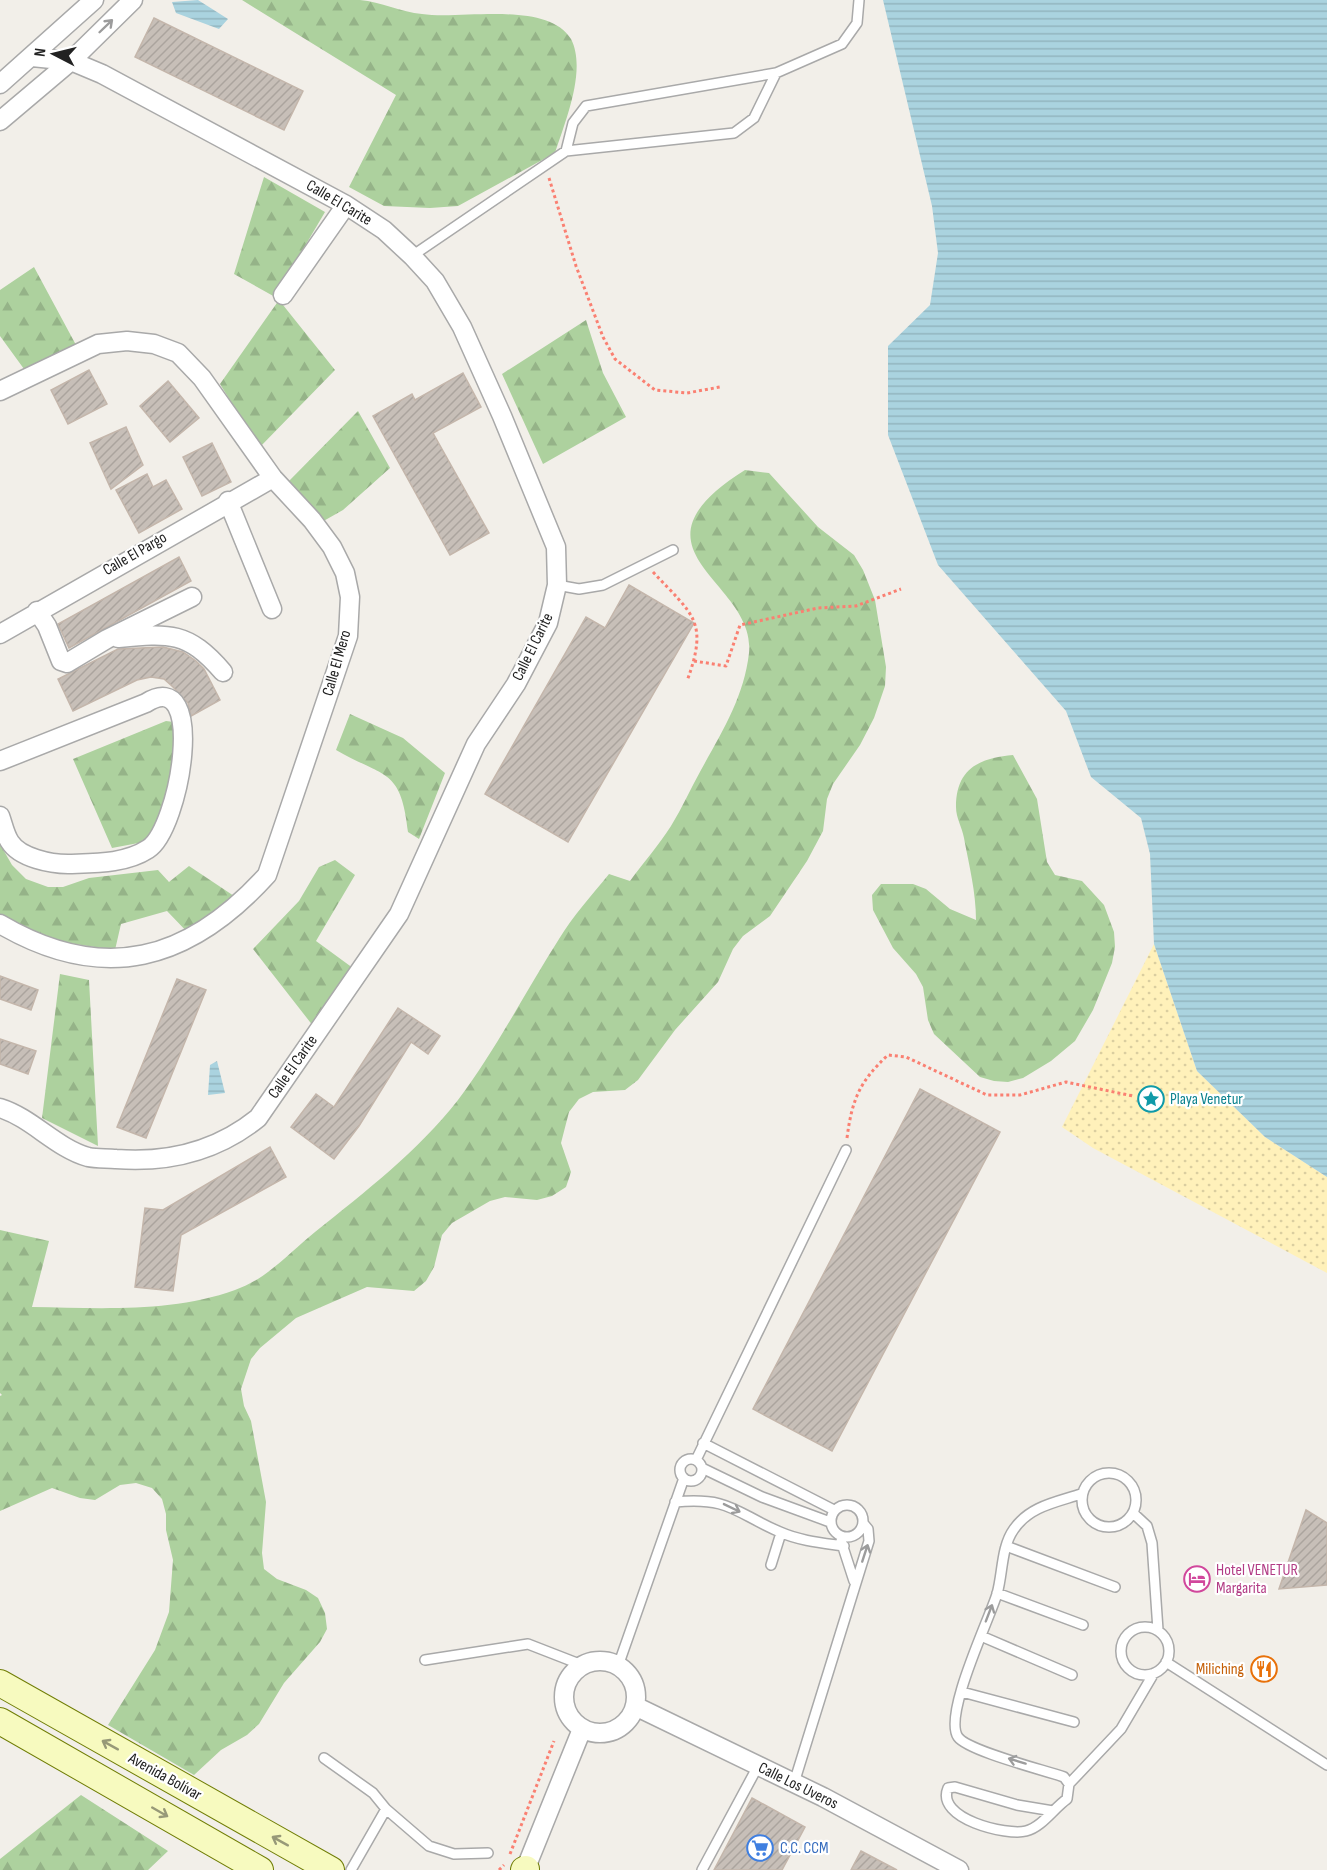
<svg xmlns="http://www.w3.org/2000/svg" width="1327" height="1870" font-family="'Sofia Sans Condensed',sans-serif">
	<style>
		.forest { fill: url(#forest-firs) }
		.sand { fill: url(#sand-dots) }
		.water { fill: url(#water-rules) }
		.building { fill: url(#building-hatch); stroke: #c4b6ab; stroke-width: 1.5 }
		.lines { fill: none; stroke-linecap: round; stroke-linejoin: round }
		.lane-casing { stroke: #a9a9a9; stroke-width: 12 }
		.street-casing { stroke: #a9a9a9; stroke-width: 21 }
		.secondary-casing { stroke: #707d05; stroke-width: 28 }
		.path { stroke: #fa8072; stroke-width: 3; stroke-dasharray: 3 3; stroke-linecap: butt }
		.lane { stroke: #fff; stroke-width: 9 }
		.street { stroke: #fff; stroke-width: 18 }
		.secondary { stroke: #f7fabf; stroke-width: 26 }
		.oneway { stroke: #9c9c9c }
		.oneway2 { stroke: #979978 }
		.labels { text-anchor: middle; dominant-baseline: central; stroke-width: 4.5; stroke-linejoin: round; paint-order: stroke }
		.street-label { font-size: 16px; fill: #222; stroke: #fff }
		.culture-label { font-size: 16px; fill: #0d838f; stroke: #fff; text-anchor: start }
		.hotel-label { font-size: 16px; fill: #b23c85; stroke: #fff; text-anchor: start }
		.food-label { font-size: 16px; fill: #c56008; stroke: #fff; text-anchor: end }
		.shop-label { font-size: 16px; fill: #366cbe; stroke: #fff; text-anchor: start }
	</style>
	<defs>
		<pattern id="forest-firs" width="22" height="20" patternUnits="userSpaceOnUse" patternTransform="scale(1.5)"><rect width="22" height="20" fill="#add19e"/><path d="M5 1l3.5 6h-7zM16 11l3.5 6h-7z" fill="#95b388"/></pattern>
		<pattern id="sand-dots" width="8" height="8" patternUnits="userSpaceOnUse" patternTransform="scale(1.5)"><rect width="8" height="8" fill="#fff1ba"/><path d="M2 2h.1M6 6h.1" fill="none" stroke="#dacea0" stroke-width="1.8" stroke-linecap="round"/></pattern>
		<pattern id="water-rules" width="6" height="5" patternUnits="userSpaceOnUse" patternTransform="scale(1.5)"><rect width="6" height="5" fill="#aad3df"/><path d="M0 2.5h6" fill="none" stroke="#92b5bf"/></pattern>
		<pattern id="building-hatch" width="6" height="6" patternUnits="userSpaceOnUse" patternTransform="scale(1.5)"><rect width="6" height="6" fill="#c7bfb8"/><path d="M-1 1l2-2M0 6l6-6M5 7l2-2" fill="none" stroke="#aba49e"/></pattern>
	</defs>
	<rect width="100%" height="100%" fill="#f2efe9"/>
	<path class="forest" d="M242,0C280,0 321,0 360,0C381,2 401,12 422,14C461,20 547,0 571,39C587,70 565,122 555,153L458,206L430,208L384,206L349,187L396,95Z
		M264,177L325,212L275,297L234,274Z
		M34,267L83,358L32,380L0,336V290Z
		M279,300L335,370L259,448L220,384Z
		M586,320L603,373L626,417L543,464L502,374Z
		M358,411L390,468L343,510L320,523L289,481Z
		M745,470L769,473L818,527L854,555L863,570L875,600L886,667L885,686L874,718L860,745L833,784L827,799L823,831L807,861L770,916L743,936L733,949L718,982L675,1030L638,1080L625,1090L593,1092L579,1099L569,1112L561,1143L571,1172L566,1187L552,1196L537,1200L505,1197L490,1201L452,1223L442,1235L434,1267L426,1281L414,1291L367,1287L296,1318L260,1348L251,1359L241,1389L244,1406L251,1421L266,1502L262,1553L264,1569L277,1579L306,1590L318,1598L325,1613L327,1629L320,1642L284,1683L259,1724L247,1735L221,1750L194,1775L108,1725L155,1650L169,1612L173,1560L166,1530V1514L162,1499L152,1488L136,1483L120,1485L95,1500L80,1498L52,1488L0,1511V1396L2,1395L0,1393V1230L49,1241L32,1307C99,1308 171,1313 235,1290C267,1279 289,1253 315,1232C365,1192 418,1151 458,1100C496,1050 525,992 559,939C573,916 592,895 609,874L630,881C643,863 659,845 671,826C682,808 691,788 701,770C722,732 744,697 749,653C757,581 616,551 745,470Z
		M350,714L403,738L445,773L419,839L408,832C401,767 384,778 336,750Z
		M166,721L174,722L180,728L160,831L149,841L112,848L73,759Z
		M1013,755L1037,799L1047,862L1055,875L1082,881L1104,905L1114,932L1115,947L1112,963L1093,1010L1075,1041L1051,1061L1023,1078L1008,1082L994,1081L980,1077L934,1034L928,1020L923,987L916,974L893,948L873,910L872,895L881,884H913L926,889L950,909L976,920C976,892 969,865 964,838C962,827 956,818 956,807C956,768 980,758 1013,755Z
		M0,844L12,865L26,879L48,887H63L89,878L158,870L169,882L189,866L243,902L192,937L167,911L121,924L115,950L48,940L0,920Z
		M335,860L355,875L316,941L357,971L317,1031L253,949L299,901L319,867Z
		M60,974L89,980L98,1146L42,1118Z
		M81,1795L168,1851L148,1870H0V1859Z"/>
	<path class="sand" d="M1154,944L1197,1071L1265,1137L1327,1177V1273L1093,1148L1062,1127Z"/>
	<path class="water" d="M198,0L228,19L219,29L176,13L172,2Z
		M883,0H1327V1177L1265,1137L1197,1071L1154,944L1150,854L1141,818L1091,777L1066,711L938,565L888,435V346L930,305L938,253L932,206Z
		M217,1061L225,1093L208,1095L210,1065Z"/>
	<path class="building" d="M154,18L303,91L284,130L135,57Z
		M89,370L107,404L68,424L51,390Z
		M463,373L481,407L433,433L489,533L450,555L373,416L412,394L415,400Z
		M168,381L199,418L170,442L140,406Z
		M126,427L143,465L111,489L90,443Z
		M212,443L231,482L202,496L183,457Z
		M147,474L153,487L166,480L182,509L139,533L116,490Z
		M179,557L191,581L69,648L58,624Z
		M629,585L694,623L568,842L485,794L586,617L605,628Z
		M163,647L183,652L196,661L204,669L220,700L191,716L188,703L173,687L164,679L151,677L137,680L73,711L58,679L118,649Z
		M0,976L38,990L31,1010L0,999Z
		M177,979L206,990L146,1138L117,1127Z
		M398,1008L440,1036L428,1054L411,1042L359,1126L334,1159L291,1127L316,1094L334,1107Z
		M0,1039L36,1051L28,1074L0,1064Z
		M920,1089L1000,1132L832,1451L753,1409Z
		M270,1147L286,1177L181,1235L173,1291L135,1287L145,1208L163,1210Z
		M1306,1510L1327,1523V1585L1279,1589Z
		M752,1798L805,1827L782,1870H714Z
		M861,1851L897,1870H851Z"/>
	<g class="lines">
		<g class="lane-casing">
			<path id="lane" d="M566,151L573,123L586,106L776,73L842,44L857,23L859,0
				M412,256L566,151L734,133L754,118L776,73
				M557,585L579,589L603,585L673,550
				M703,1443L834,1510
				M680 1470a11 11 0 1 1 22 0a11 11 0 1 1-22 0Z
				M696,1460L846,1150
				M702,1468L762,1497L830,1522
				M1082 1500a27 27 0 1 1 54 0a27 27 0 1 1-54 0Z
				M675,1502C730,1497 734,1512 780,1532C800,1541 823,1543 844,1546
				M831 1521a16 16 0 1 1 32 0a16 16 0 1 1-32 0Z
				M1133,1513L1147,1526L1152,1543L1158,1630
				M841,1541L854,1581
				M1006,1546L1115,1587
				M771,1565L781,1533
				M997,1593L1083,1625
				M1121 1651a24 24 0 1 1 48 0a24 24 0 1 1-48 0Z
				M981,1636L1072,1675
				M425,1660L528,1644L582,1665
				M1166,1662L1327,1765
				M618,1666L684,1478
				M962,1692L1074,1722
				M324,1758L373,1793L386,1809L429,1846L454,1854L488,1853
				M794,1783L869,1541L868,1529L863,1523
				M1069,1784L1121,1729L1154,1673
				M1053,1811L1017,1805L955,1787L948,1788C935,1819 1007,1836 1026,1831C1042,1827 1054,1808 1067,1799L1069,1784L1064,1777C1044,1770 968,1751 958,1737C943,1715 989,1620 997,1594C1003,1573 1001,1547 1014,1529C1030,1506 1057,1502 1081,1494
				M351,1870L386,1809
				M702,1870L758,1766"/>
		</g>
		<g class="street-casing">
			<path id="street" d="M0,84L94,0
				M0,121L71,61L133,0
				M283,295L346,205
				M0,391L98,344L127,341L154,344L178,353L202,378L273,478L312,520L332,547L345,573L350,597L348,636L267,875C189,961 104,985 0,924
				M228,501L272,609
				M37,611L47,626L61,661L67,663L107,639L192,597
				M0,634L273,478
				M118,638C169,633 188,631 223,672
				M0,761L146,703C208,664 180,829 148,849C125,864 94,863 68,864C51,864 20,858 10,842C5,835 3,824 0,816
				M0,1108C32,1118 56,1148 88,1157C97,1159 107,1158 116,1159C168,1163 217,1151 258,1118L399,914L476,744L516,684L548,623L557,585L556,547L502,416L462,327L435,281L412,256L384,230L346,205L102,74L71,61L32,57
				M564 1697a36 36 0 1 1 72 0a36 36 0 1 1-72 0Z
				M635,1706L823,1797L959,1870
				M525,1870L582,1729"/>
		</g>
		<g class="secondary-casing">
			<path id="secondary" d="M0,1683L331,1870
				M0,1721L260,1870
				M524,1870L526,1869"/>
		</g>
		<path class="path" d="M549,178L576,266L603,337L615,359L655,390L687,393L720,387
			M653,572C693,615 709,621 687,681
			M694,661L726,666L740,625L818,608L856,606L901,589
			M847,1138C852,1099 860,1081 888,1055L906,1057L987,1095H1020L1066,1082L1133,1096
			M510,1854L554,1741
			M499,1870L504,1865"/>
		<use href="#lane" class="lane"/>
		<use href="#street" class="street"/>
		<use href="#secondary" class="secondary"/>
	</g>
	<defs><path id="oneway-shaft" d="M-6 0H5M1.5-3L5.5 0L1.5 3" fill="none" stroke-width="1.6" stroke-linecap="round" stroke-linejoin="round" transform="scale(1.5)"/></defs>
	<g class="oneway">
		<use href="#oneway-shaft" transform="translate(106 26) rotate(-44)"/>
		<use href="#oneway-shaft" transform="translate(732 1508) rotate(26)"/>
		<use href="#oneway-shaft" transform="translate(865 1553) rotate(-72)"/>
		<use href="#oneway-shaft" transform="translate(989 1613) rotate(-69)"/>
		<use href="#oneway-shaft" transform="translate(1017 1761) rotate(-163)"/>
	</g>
	<g class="oneway2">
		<use href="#oneway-shaft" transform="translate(110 1745) rotate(-151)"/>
		<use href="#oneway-shaft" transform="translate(160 1812) rotate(30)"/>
		<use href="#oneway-shaft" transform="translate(280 1841) rotate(-151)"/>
	</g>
	<defs>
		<g id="sight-ring" transform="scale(1.35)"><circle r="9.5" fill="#fff" stroke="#0f9aa8" stroke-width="1.5"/><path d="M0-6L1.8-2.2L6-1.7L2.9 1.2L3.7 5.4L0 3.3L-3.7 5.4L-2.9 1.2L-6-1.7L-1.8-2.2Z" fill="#0f9aa8"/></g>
		<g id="hotel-ring" transform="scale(1.35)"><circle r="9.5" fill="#fff" stroke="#d1479c" stroke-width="1.5"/><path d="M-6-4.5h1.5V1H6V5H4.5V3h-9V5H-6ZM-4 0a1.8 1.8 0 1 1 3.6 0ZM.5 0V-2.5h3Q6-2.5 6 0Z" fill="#d1479c"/></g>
		<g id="restaurant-ring" transform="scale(1.35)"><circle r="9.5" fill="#fff" stroke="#e8710a" stroke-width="1.5"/><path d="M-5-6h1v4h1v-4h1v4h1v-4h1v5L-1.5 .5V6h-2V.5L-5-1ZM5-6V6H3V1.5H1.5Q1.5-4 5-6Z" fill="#e8710a"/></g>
		<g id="supermarket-ring" transform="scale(1.35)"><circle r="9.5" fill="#fff" stroke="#3f7fe0" stroke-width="1.5"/><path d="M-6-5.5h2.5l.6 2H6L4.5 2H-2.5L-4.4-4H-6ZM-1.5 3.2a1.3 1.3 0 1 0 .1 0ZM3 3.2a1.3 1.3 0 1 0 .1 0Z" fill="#3f7fe0"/></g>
	</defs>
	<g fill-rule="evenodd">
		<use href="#sight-ring" x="1151" y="1099"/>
		<use href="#hotel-ring" x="1197" y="1579"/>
		<use href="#restaurant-ring" x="1264" y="1669"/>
		<use href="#supermarket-ring" x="760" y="1848"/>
	</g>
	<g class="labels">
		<g class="street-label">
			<text transform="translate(339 203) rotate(31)">Calle El Carite</text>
			<text transform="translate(135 554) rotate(-30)">Calle El Pargo</text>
			<text transform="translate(533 647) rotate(-64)">Calle El Carite</text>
			<text transform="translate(337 663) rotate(-74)">Calle El Mero</text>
			<text transform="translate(293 1067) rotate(-55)">Calle El Carite</text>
			<text transform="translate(165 1777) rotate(29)">Avenida Bolívar</text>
			<text transform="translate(798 1786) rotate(26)">Calle Los Uveros</text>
		</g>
		<g class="culture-label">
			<text x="1170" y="1099">Playa Venetur</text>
		</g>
		<g class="hotel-label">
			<text x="1216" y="1570">Hotel VENETUR<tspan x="1216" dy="18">Margarita</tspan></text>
		</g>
		<g class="food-label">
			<text x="1244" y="1669">Miliching</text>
		</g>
		<g class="shop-label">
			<text x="780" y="1848">C.C. CCM</text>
		</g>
	</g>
	<g transform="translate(54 54) rotate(277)" stroke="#ffffff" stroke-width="4.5" paint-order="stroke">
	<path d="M0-4.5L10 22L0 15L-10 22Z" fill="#222222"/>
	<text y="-9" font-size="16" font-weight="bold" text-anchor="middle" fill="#222222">N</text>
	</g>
</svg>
